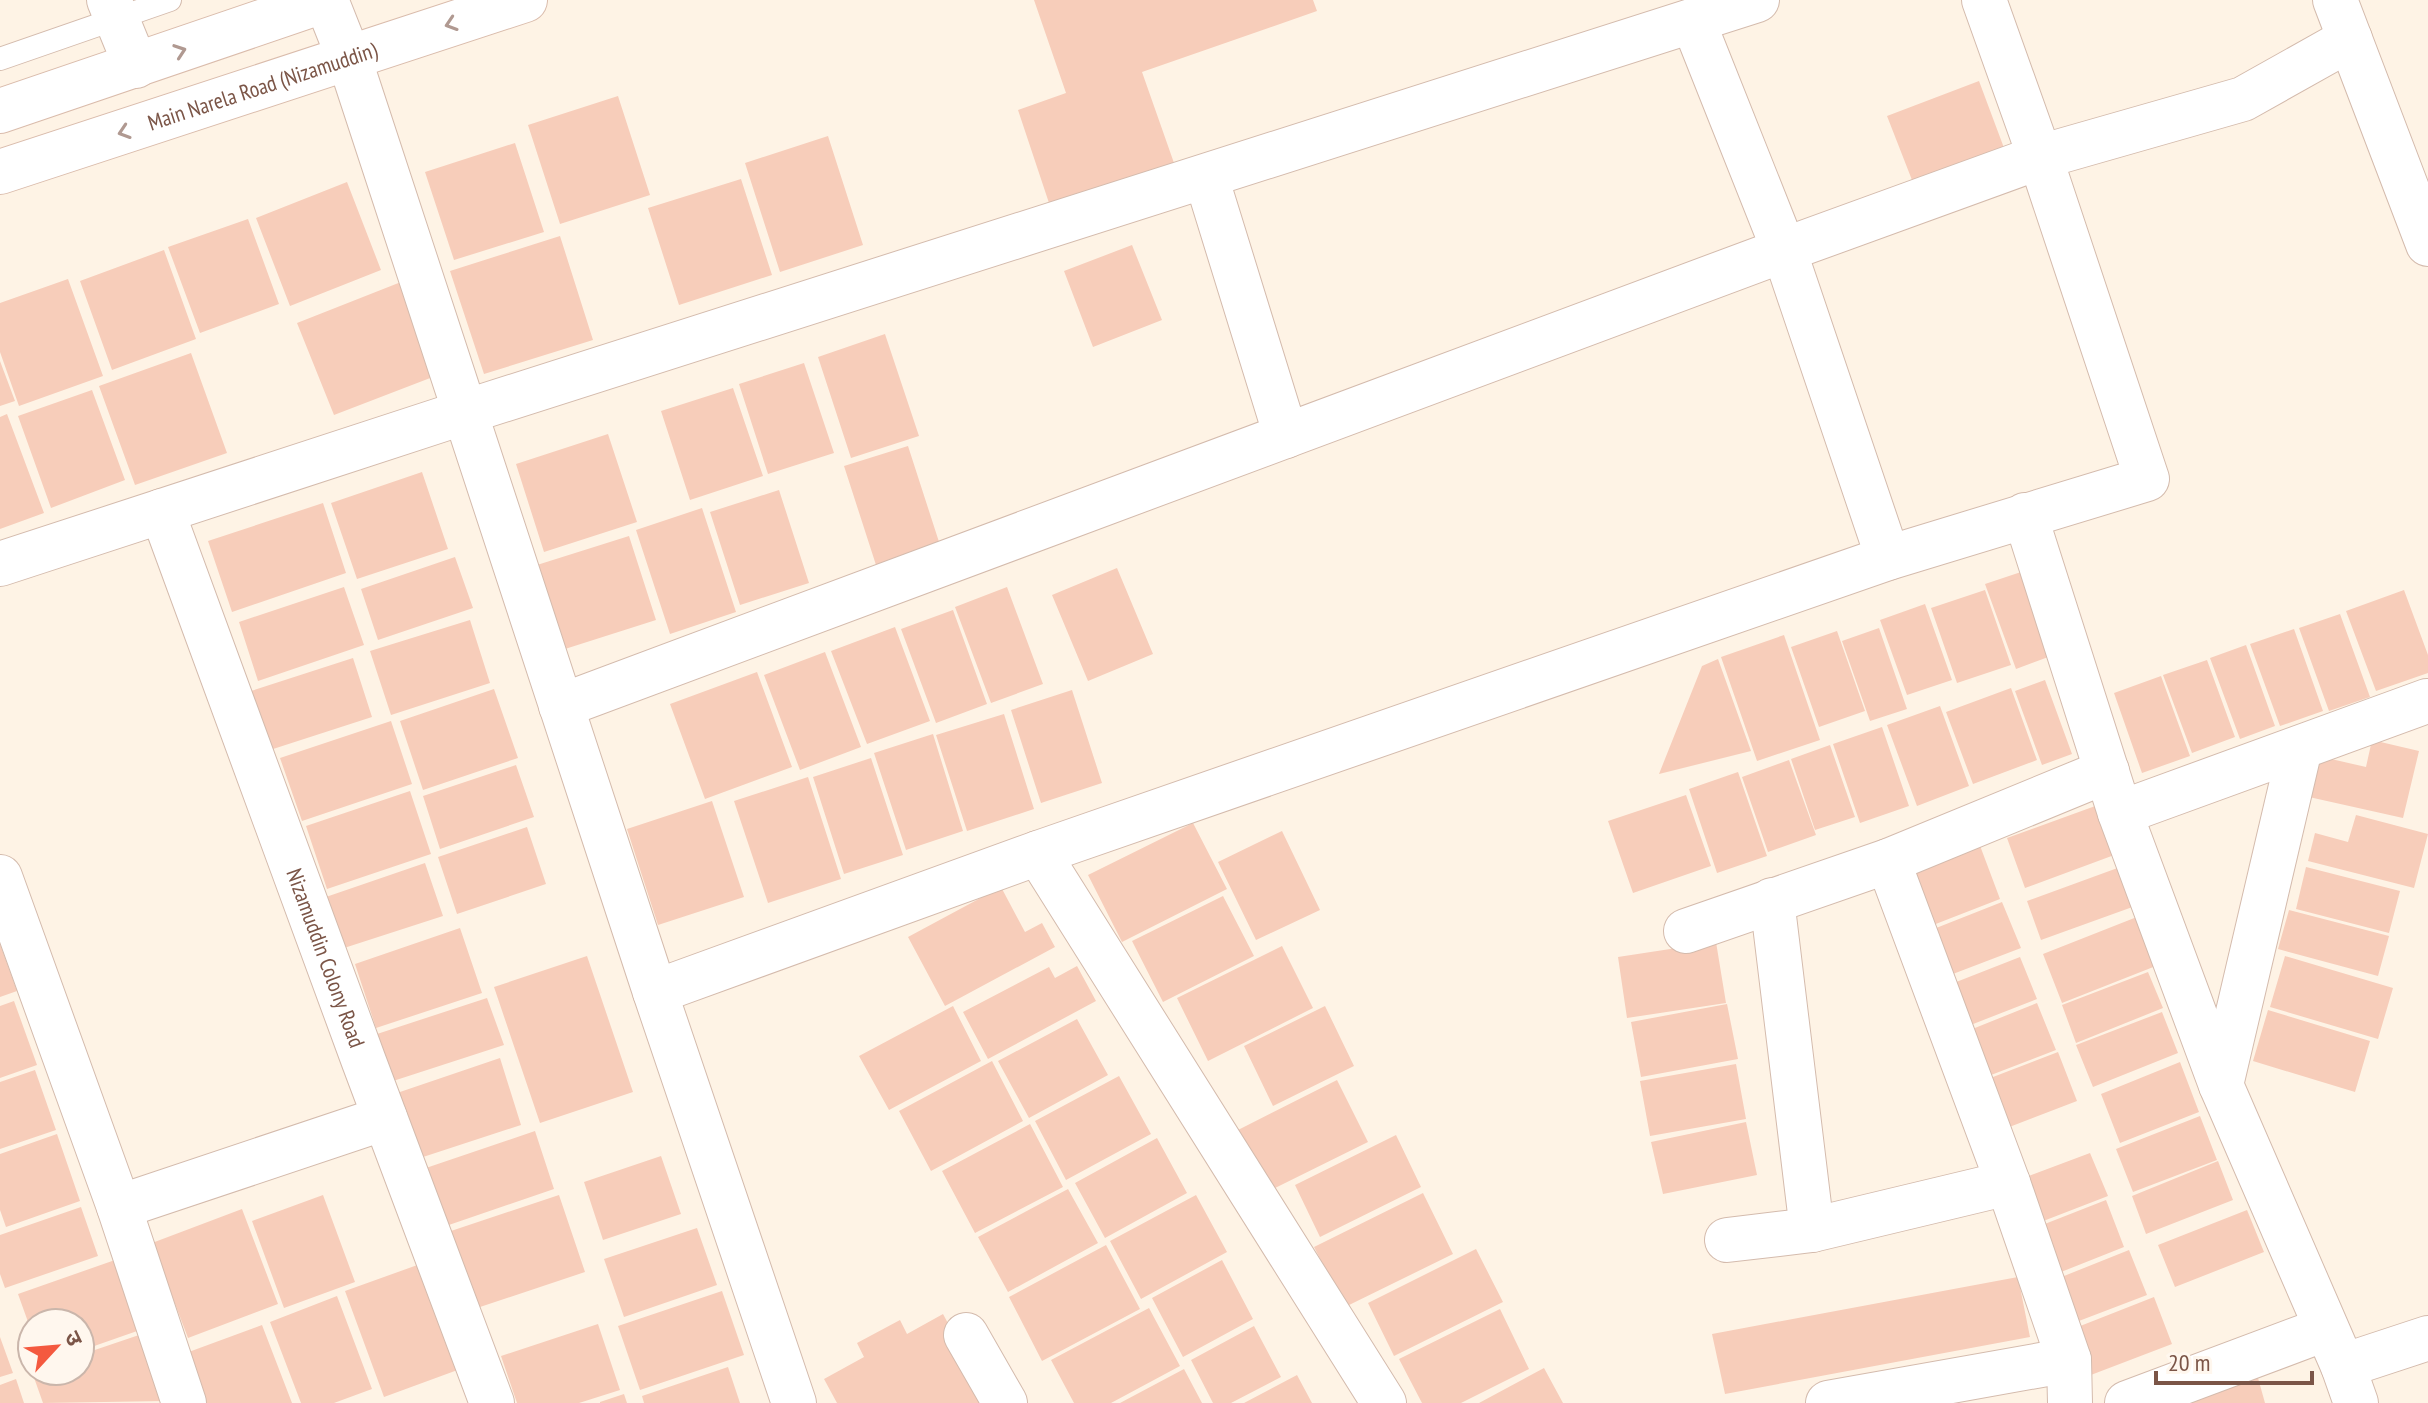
<svg xmlns="http://www.w3.org/2000/svg" width="2428" height="1403" font-family="'PT Sans Narrow','Noto Sans Devanagari',sans-serif">
	<style>
		.building { fill: #f7cdba }
		.lines { fill: none; stroke-linecap: round; stroke-linejoin: round }
		.lane-casing { stroke: #d4bbad; stroke-width: 24 }
		.street-casing { stroke: #d4bbad; stroke-width: 46 }
		.secondary-casing { stroke: #dabcac; stroke-width: 46 }
		.lane { stroke: #fff; stroke-width: 22 }
		.street { stroke: #fff; stroke-width: 44 }
		.secondary { stroke: #fff; stroke-width: 44 }
		.oneway { stroke: #b09991 }
		.labels { text-anchor: middle; dominant-baseline: central; stroke-width: 7; stroke-linejoin: round; paint-order: stroke }
		.street-label { font-size: 22px; fill: #7b5547; stroke: #fff7ee }
	</style>
	<rect width="100%" height="100%" fill="#fef3e5"/>
	<path class="building" d="M1034,0H1313L1317,11L1142,72L1174,163L1050,206L1018,110L1066,93Z
		M1979,81L2010,164L1919,198L1887,116Z
		M618,96L650,195L560,224L528,125Z
		M828,136L863,245L780,272L745,163Z
		M515,143L544,232L454,260L425,172Z
		M741,179L772,275L679,305L648,208Z
		M347,182L381,270L290,306L256,218Z
		M248,219L279,304L200,333L168,247Z
		M560,236L593,340L484,374L450,271Z
		M1132,245L1162,320L1093,347L1064,271Z
		M164,250L196,339L112,370L80,281Z
		M68,279L103,376L19,406L0,352V303Z
		M401,282L438,375L334,415L297,323Z
		M885,334L919,436L851,458L818,357Z
		M191,353L227,453L135,485L99,386Z
		M0,361L15,401L0,406Z
		M804,363L834,453L768,474L739,384Z
		M733,388L763,476L690,500L661,411Z
		M92,390L125,480L51,508L18,416Z
		M7,414L44,513L0,529V417Z
		M608,434L637,522L544,552L516,464Z
		M908,446L940,545L876,565L844,466Z
		M422,472L448,549L357,579L331,503Z
		M779,490L809,583L740,605L710,512Z
		M323,503L346,573L232,612L208,541Z
		M702,508L736,612L670,634L636,530Z
		M629,536L656,620L565,649L537,565Z
		M455,557L473,608L378,640L361,589Z
		M1117,568L1153,654L1088,681L1052,595Z
		M2021,572L2051,656L2016,669L1985,584Z
		M344,587L364,645L258,681L239,622Z
		M1007,587L1043,684L991,703L955,607Z
		M1985,590L2011,665L1957,683L1931,608Z
		M2404,590L2428,655V673L2376,691L2346,611Z
		M1925,604L1952,680L1907,695L1880,620Z
		M953,610L987,704L936,723L901,629Z
		M2340,614L2370,697L2329,711L2299,628Z
		M470,620L490,683L391,715L370,651Z
		M895,627L930,721L867,744L831,651Z
		M1879,628L1907,709L1870,721L1842,641Z
		M2294,629L2323,711L2280,726L2250,644Z
		M1837,631L1865,711L1819,727L1791,647Z
		M1784,635L1820,740L1757,761L1721,657Z
		M2246,645L2275,726L2240,739L2210,658Z
		M825,652L861,747L800,770L764,675Z
		M353,658L372,717L270,750L251,691Z
		M1718,659L1751,751L1659,774L1702,666Z
		M2207,660L2235,737L2192,753L2163,675Z
		M757,672L792,767L705,799L670,704Z
		M2161,676L2190,756L2142,773L2114,693Z
		M2045,680L2072,754L2042,765L2015,691Z
		M2011,688L2037,760L1973,784L1946,712Z
		M494,689L518,758L423,790L400,721Z
		M1072,690L1102,783L1041,803L1011,710Z
		M1940,706L1969,786L1917,806L1887,725Z
		M1004,714L1034,809L967,831L936,735Z
		M391,721L412,784L302,821L280,758Z
		M1882,727L1909,806L1860,823L1833,744Z
		M933,734L963,831L906,850L874,753Z
		M2372,740L2419,751L2403,818L2309,797L2318,756L2366,767Z
		M1830,745L1855,817L1815,830L1791,759Z
		M871,758L903,855L844,874L813,777Z
		M1789,760L1816,835L1768,852L1742,777Z
		M516,765L534,817L440,849L423,796Z
		M1738,772L1767,856L1717,873L1689,789Z
		M808,777L841,879L768,903L734,801Z
		M410,791L431,854L327,889L306,826Z
		M1686,795L1711,866L1633,893L1608,821Z
		M712,801L744,897L658,925L627,829Z
		M2098,805L2117,854L2025,888L2007,838Z
		M2356,815L2428,834L2414,888L2308,861L2315,833L2348,842Z
		M1193,823L1227,889L1122,942L1088,875Z
		M527,827L546,884L457,914L438,857Z
		M1282,831L1320,910L1256,940L1218,862Z
		M1979,843L2000,899L1928,927L1905,872Z
		M425,863L443,916L341,949L323,898Z
		M2123,866L2138,905L2041,940L2027,901Z
		M2306,867L2400,891L2389,933L2296,909Z
		M1001,887L1025,932L1042,923L1055,947L945,1006L908,937Z
		M1223,896L1254,956L1163,1002L1132,941Z
		M2002,902L2021,948L1945,977L1926,932Z
		M2289,910L2389,936L2378,976L2278,949Z
		M2147,913L2166,962L2062,1003L2043,954Z
		M460,928L482,993L376,1028L355,964Z
		M1716,942L1726,1003L1627,1018L1618,957Z
		M0,944L17,991L0,997Z
		M1282,946L1313,1008L1208,1061L1177,998Z
		M587,956L633,1092L540,1123L494,987Z
		M2285,956L2393,988L2378,1039L2270,1007Z
		M2020,957L2037,999L1963,1028L1946,986Z
		M1077,966L1096,1001L988,1059L963,1012L1049,967L1055,978Z
		M2148,972L2163,1008L2076,1043L2062,1005Z
		M487,998L504,1045L390,1082L374,1035Z
		M14,1001L37,1065L0,1078V1006Z
		M2037,1003L2056,1050L1978,1080L1960,1034Z
		M1727,1004L1738,1059L1641,1077L1631,1022Z
		M953,1006L981,1061L889,1110L859,1056Z
		M1325,1006L1354,1066L1273,1106L1244,1046Z
		M2268,1010L2370,1041L2355,1092L2253,1061Z
		M2162,1012L2178,1053L2093,1087L2076,1045Z
		M1077,1019L1108,1075L1029,1118L998,1061Z
		M2058,1052L2077,1101L1999,1131L1980,1082Z
		M500,1058L521,1125L420,1158L397,1093Z
		M992,1061L1023,1121L931,1171L899,1111Z
		M2180,1062L2199,1112L2120,1143L2101,1094Z
		M1736,1064L1746,1119L1650,1136L1640,1081Z
		M35,1070L56,1130L0,1149V1082Z
		M1119,1076L1151,1134L1066,1180L1035,1121Z
		M1337,1080L1368,1142L1269,1191L1238,1130Z
		M2200,1116L2217,1160L2133,1192L2116,1149Z
		M1746,1122L1757,1175L1663,1194L1651,1142Z
		M1030,1124L1063,1187L975,1233L942,1171Z
		M535,1131L554,1189L443,1227L423,1169Z
		M57,1134L80,1201L6,1227L0,1210V1154Z
		M1396,1135L1421,1187L1320,1237L1295,1185Z
		M1157,1138L1187,1193L1105,1238L1075,1183Z
		M2090,1153L2108,1196L2033,1225L2015,1181Z
		M661,1156L681,1214L603,1240L584,1182Z
		M2218,1161L2233,1200L2146,1234L2132,1196Z
		M1068,1189L1098,1243L1008,1292L978,1237Z
		M1423,1193L1453,1254L1345,1307L1314,1247Z
		M323,1195L355,1282L284,1308L252,1221Z
		M559,1195L585,1272L474,1309L448,1232Z
		M1196,1195L1227,1252L1141,1299L1110,1241Z
		M2106,1200L2124,1247L2051,1276L2032,1229Z
		M81,1207L98,1256L5,1288L0,1274V1235Z
		M242,1209L278,1304L188,1338L152,1243Z
		M2247,1210L2264,1252L2175,1287L2158,1245Z
		M697,1228L717,1285L624,1317L604,1259Z
		M1106,1245L1140,1309L1042,1361L1009,1297Z
		M1476,1249L1503,1302L1394,1356L1368,1303Z
		M2129,1250L2147,1295L2071,1324L2054,1280Z
		M115,1260L140,1330L80,1351V1323H32V1333L18,1294Z
		M1222,1260L1253,1319L1183,1357L1152,1298Z
		M423,1263L463,1368L384,1397L345,1291Z
		M2018,1277L2030,1337L1725,1394L1712,1334Z
		M722,1291L744,1355L640,1390L618,1326Z
		M337,1296L372,1389L334,1403H301L270,1322Z
		M2154,1297L2172,1344L2083,1378L2065,1332Z
		M1149,1308L1180,1366L1111,1403H1074L1051,1360Z
		M1500,1309L1529,1369L1461,1403H1422L1399,1359Z
		M943,1314L991,1403H837L824,1379L864,1357L857,1343L900,1320L907,1334Z
		M598,1324L620,1390L579,1403H517L501,1356Z
		M262,1325L292,1403H205L186,1353Z
		M1254,1326L1281,1377L1231,1403H1213L1191,1360Z
		M142,1334L165,1401L43,1403L32,1372L80,1371V1355Z
		M0,1337L13,1373L0,1377Z
		M728,1367L740,1403H644L642,1396Z
		M1544,1368L1563,1403H1479Z
		M1184,1369L1202,1403H1120Z
		M1297,1375L1312,1403H1244Z
		M2258,1378L2265,1403H2173V1402Z
		M16,1379L24,1403H0V1385Z
		M624,1394L627,1403H600V1402Z"/>
	<g class="lines">
		<g class="lane-casing">
			<path id="lane" d="M0,59L170,0"/>
		</g>
		<g class="street-casing">
			<g id="street">
				<path d="M109,0L136,66"/>
				<path d="M326,0L349,58L655,992L794,1403"/>
				<path d="M2335,0L2428,244"/>
				<path d="M1693,21L1784,250L1888,558"/>
				<path d="M1206,177L1286,436"/>
				<path id="s1" d="M162,511L363,1059L492,1403"/>
				<path d="M2025,515L2120,813L2221,1085L2343,1366L2356,1403"/>
				<path d="M0,564L465,412L1757,0"/>
				<path d="M561,706L1784,250L2040,157L2243,99L2350,39"/>
				<path d="M2120,813L2427,701"/>
				<path d="M1038,853L1384,1403"/>
				<path d="M1888,861L2008,1183L2069,1360L2070,1403"/>
				<path d="M0,877L119,1207L184,1403"/>
				<path d="M1772,900L1812,1230"/>
				<path d="M1686,931L1888,861L2107,771"/>
				<path d="M655,992L1038,853L1888,558L2147,479L2040,157L1984,0"/>
				<path d="M2221,1085L2300,748"/>
				<path d="M119,1207L385,1118"/>
				<path d="M1727,1240L1812,1230L2008,1183"/>
				<path d="M966,1335L1005,1403"/>
				<path d="M2343,1366L2428,1338"/>
				<path d="M1828,1403L2069,1360"/>
				<path d="M2127,1403L2325,1329"/>
			</g>
		</g>
		<g class="secondary-casing">
			<g id="secondary">
				<path d="M0,111L326,0"/>
				<path id="s2" d="M0,172L525,0"/>
			</g>
		</g>
		<use href="#lane" class="lane"/>
		<use href="#street" class="street"/>
		<use href="#secondary" class="secondary"/>
	</g>
	<defs><path id="oneway-chevron" d="M-2-3.5L2.5 0L-2 3.5" fill="none" stroke-width="1.6" stroke-linecap="round" stroke-linejoin="round" transform="scale(2)"/></defs>
	<g class="oneway">
		<use href="#oneway-chevron" transform="translate(451 24) rotate(162)"/>
		<use href="#oneway-chevron" transform="translate(180 51) rotate(-19)"/>
		<use href="#oneway-chevron" transform="translate(124 132) rotate(162)"/>
	</g>
	<g class="labels">
		<g class="street-label">
			<text stroke="none"><textPath href="#s2" startOffset="276">Main Narela Road (Nizamuddin)</textPath></text>
			<text stroke="none"><textPath href="#s1" startOffset="476">Nizamuddin Colony Road</textPath></text>
		</g>
	</g>
	<g transform="translate(56 1347) rotate(64)"><circle r="38" fill="#fff7ee" stroke="#cab6ab" stroke-width="2"/>
	<path d="M0-6L14 30L0 20L-14 30Z" fill="#f4593f"/>
	<text y="-12" font-size="22" font-weight="bold" text-anchor="middle" fill="#7b5547">उ</text>
	</g>
	<path d="M2156 1371v12h156v-12" fill="none" stroke="#7b5547" stroke-width="4"/>
	<text x="2168" y="1371" font-size="24" fill="#7b5547" stroke="#fff7ee" stroke-width="6" paint-order="stroke">20 m</text>
</svg>
